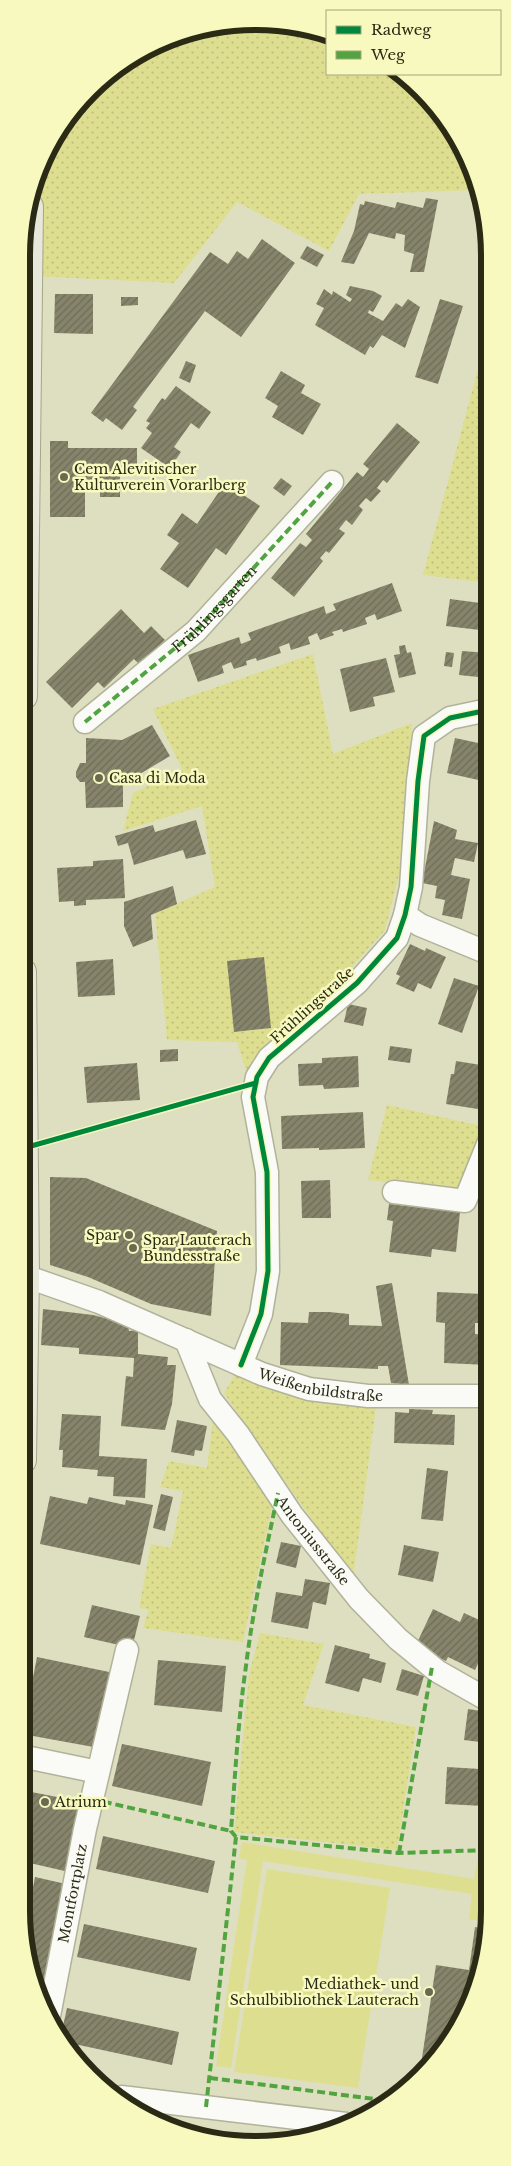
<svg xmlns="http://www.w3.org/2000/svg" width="511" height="2166" font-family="'Libre Baskerville',serif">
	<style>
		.grass { fill: url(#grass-dots) }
		.pitch { fill: #dede90 }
		.building { fill: url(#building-hatch) }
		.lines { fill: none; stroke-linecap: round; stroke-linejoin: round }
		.minor-casing { stroke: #b1b29a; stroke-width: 25 }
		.major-casing { stroke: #a5a685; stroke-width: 30 }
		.minor { stroke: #fafaf6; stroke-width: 22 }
		.major { stroke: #e7e8da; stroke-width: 28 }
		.quiet { stroke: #51a440; stroke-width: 4; stroke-dasharray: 8 4; stroke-linecap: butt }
		.cycleway-casing { stroke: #f7f9bf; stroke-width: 8 }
		.cycleway { stroke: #00873e; stroke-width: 5 }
		.poi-dot { fill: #6a6a51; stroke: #f7f9bf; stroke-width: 2 }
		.labels { text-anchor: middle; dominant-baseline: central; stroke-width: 5; stroke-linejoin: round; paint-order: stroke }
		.poi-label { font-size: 14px; fill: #2b2b15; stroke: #f7f9bf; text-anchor: start }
		.street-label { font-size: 14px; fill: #2b2b15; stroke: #f7f9bf }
		.rim { fill: none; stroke: #2b2b15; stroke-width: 6 }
	</style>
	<defs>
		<pattern id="grass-dots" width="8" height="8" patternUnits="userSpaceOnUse" patternTransform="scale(1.25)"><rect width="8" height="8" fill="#dede90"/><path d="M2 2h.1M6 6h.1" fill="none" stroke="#bfbf7b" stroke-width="1.8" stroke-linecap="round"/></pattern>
		<pattern id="building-hatch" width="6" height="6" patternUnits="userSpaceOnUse" patternTransform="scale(1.25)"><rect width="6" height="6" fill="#87846c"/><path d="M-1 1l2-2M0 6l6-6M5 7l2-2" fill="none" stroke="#6f6c58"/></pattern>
	</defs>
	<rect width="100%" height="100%" fill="#dedfc0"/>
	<path class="grass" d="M286,23L327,36V74H399L421,90L466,152L477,190L359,194L329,251L237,202L174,283L34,276V193L53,138L113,69L195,29Z
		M488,331V583L423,575Z
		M313,654L333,754L412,723L400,871L385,930L249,1080L237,1042L167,1040L155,913L215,887L202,806L123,831L133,793L182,769L153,709Z
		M387,1105L482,1126L460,1189L368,1180Z
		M236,1373L377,1400L353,1579L224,1393Z
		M213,1420L274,1497L243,1642L143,1628L149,1609L139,1608L151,1544L171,1548L183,1491L160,1487L169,1461L207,1468Z
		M260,1633L324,1644L303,1705L416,1727L397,1850L234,1832L249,1675Z"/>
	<path class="pitch" d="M242,1842L474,1879L478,1857L488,1859V1922L469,1919L472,1894L263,1861L231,2068L216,2066L247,1860L239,1858Z
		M267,1869L390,1888L358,2088L234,2072Z"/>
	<path class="building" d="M426,198L438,200L424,272H410L414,254L404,251L405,235L396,233L395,239L369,233L354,264L341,262L354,231L360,204L364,205L365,201L395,208L397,202L423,208Z
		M262,239L295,263L241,337L205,311L133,407L137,410L122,430L106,418L103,422L91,413L210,252L228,264L237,251L248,259Z
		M307,246L324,255L317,267L300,258Z
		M350,286L373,291L382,296L373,312L369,310L368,313L383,321L396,303L402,307L408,299L420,307L405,348L382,335L373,348L370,346L365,355L315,325L324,308L316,304L324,289L332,295L333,291L350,302L352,299L346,295Z
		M55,294H93V334L54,333Z
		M121,297H138V305L121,306Z
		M440,299L463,306L438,384L415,377Z
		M186,361L196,365L190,383L179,378Z
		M281,371L305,385L301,393L321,404L303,435L272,417L278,406L265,398Z
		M176,386L211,412L199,429L191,423L174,447L181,452L170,468L141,448L152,433L146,428L150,423L146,421L162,398L165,400Z
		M397,423L420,442L387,483L383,480L377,488L381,491L371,502L366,498L359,506L363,510L352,525L346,520L339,529L345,533L329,553L326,551L320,558L323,561L294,597L271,578L300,543L306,547L312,540L306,534L357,472L363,477L369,469L363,464Z
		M50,441H68V448H137V470H120V497H100V485H85V517H50Z
		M281,478L292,486L284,496L273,488Z
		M225,483L260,506L226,555L216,548L188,588L160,569L179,543L167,535L182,513L197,524Z
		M392,583L402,611L377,620L375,614L365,618L367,624L343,632L342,629L332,632L334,635L320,640L317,633L308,637L310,644L291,650L289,643L279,647L281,653L257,661L256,658L246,661L247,665L234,669L231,662L222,666L224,673L198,682L188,655L239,637L241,644L251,640L248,633L324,606L326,614L336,610L333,604Z
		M450,599L488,604V631L446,626Z
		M121,609L144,633L151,626L165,640L140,665L134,659L104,688L98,682L72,708L46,682Z
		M405,645L407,653L411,652L416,674L399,678L394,655L400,654L399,646Z
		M462,651L488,653V678L459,675Z
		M446,652L454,653L452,667L444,666Z
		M386,658L395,692L373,697L375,706L350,712L340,669Z
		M152,725L170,756L123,784V807L86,808L85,782H80L76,777V772L80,763H86V738L122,740Z
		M455,738L483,744L484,742H488V769H486L483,781L447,773Z
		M196,820L206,854L186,859L183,850L134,865L128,843L118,846L115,836L153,825L155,832Z
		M434,821L457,830L455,839L478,843L474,862L455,858L451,875L470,879L462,919L442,915L445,900L435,898L437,886L422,883Z
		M123,859L125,898L86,900V905L74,906V901L59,902L57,868L93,866V861Z
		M173,886L177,904L151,915L153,939L133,947L124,926V902Z
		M410,944L425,951L426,948L446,957L431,989L418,983L414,992L396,984L400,976L396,974Z
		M264,957L271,1028L234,1032L227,961Z
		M113,959L115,995L78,997L76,962Z
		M454,978L479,986L462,1033L438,1024Z
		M488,1001V1020L481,1017Z
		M348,1004L367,1008L363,1026L344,1022Z
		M390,1046L412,1049L410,1063L388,1060Z
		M178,1049V1061L160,1062V1050Z
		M358,1056L359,1087L324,1089L323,1085L299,1086L298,1064L322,1063V1058Z
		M456,1061L481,1065L479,1079L488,1080L484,1110L446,1104L451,1074H454Z
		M137,1063L140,1100L87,1103L84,1067Z
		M363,1112L365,1148L319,1150V1148L282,1149L281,1116Z
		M50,1177L86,1178L217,1231L211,1316L151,1304L88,1277L50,1265Z
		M330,1180L331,1218H302L301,1181Z
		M389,1204L460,1212L456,1252L432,1249L431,1257L389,1252L393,1221L387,1220Z
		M487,1223H488V1261L480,1260Z
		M392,1283L409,1385L391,1383L388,1366H378V1369L280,1365L281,1322L308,1323L309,1312H329L349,1314V1325L382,1326L376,1286Z
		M437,1292L483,1294L482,1323H475V1334L488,1335V1365L444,1363L445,1323L436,1322Z
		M43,1309L93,1315L128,1324L129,1331L138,1330V1354L168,1357L167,1365H176L172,1404L165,1430L121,1426L126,1376L133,1377L134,1358L79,1354V1348L41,1345Z
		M409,1409L433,1410L432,1414L455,1415L454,1445L394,1443L395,1412L409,1413Z
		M62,1414L101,1416L99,1456L147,1459L145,1498L113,1496L114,1477L97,1476L98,1470L62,1467L63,1450H59Z
		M177,1420L207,1426L202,1451L195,1450L194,1456L171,1452Z
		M487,1431H488V1448L483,1447Z
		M427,1468L448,1471L443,1521L421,1519Z
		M161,1494L173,1497L165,1531L153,1528Z
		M50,1496L87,1504L89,1497L125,1505L126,1500L153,1505L140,1565L40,1544Z
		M281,1542L301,1546L296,1568L276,1563Z
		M404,1545L439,1552L433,1582L398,1575Z
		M305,1579L330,1583L326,1605L313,1602L308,1629L271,1622L276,1592L302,1596Z
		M92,1605L140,1616L132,1648L84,1637Z
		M433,1609L460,1622L464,1613L488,1624V1643L475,1670L448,1657L446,1661L415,1647Z
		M335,1645L370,1654L369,1658L386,1663L381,1683L363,1678L359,1692L325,1683Z
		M37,1657L114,1673L99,1748L22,1734Z
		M158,1660L226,1666L222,1712L154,1705Z
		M402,1669L424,1676L418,1696L396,1690Z
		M468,1709L488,1712V1743L464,1740Z
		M122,1744L211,1762L202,1806L112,1786Z
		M480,1761H488V1791H485L484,1806L445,1804L447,1767L480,1769Z
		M21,1790L83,1802L69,1872L21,1861Z
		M103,1836L215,1861L208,1893L96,1869Z
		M35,1877L66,1884L42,2006L39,2000L25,1929Z
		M84,1924L197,1948L190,1981L77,1957Z
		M475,1927L488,1929V1941L459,2027L420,2071L436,1965L469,1970Z
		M67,2008L179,2032L172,2065L65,2042L61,2035Z
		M261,2135L284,2138L260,2142Z
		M214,2136L258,2141V2142L240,2144Z"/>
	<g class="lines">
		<g class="minor-casing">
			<g id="minor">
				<path id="s1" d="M85,722L196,631L332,482"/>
				<path d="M405,915L420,925L488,953"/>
				<path d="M394,1192L465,1201L488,1144"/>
				<path id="s2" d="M22,1275L99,1302L262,1374L309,1389L368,1396H488"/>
				<path id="s3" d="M186,1340L210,1399L238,1434L292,1515L359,1599L398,1639L437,1671L488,1700"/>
				<path d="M241,1365L261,1314L268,1271L267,1172L253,1097L257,1077L269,1058L357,983L397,938L405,915L411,887L418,781L424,736L450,718L488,710"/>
				<path d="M21,1756L98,1772"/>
				<path id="s4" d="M49,2016L85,1829L127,1650"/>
				<path d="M121,2097L346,2124"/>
			</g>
		</g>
		<g class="major-casing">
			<path id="major" d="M23,696L29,207
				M22,1460L25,1276L22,972"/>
		</g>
		<use href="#minor" class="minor"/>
		<use href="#major" class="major"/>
		<path class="quiet" d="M85,722L196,631L332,482
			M92,1799L231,1831
			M236,1837L231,1831C235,1776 238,1721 246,1666C253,1608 266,1551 278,1493
			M399,1853L432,1667
			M210,2078L383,2100
			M206,2107L236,1837L399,1853L488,1850"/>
		<g class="cycleway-casing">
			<path id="cycleway" d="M23,696L29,207
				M24,1148L256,1083
				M241,1365L261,1314L268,1271L267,1172L253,1097L257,1077L269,1058L357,983L397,938L405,915L411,887L418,781L424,736L450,718L488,710
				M22,1460L25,1276L22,972"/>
		</g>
		<use href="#cycleway" class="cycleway"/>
	</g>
	<g class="poi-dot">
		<circle cx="64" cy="477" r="5"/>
		<circle cx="99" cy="778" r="5"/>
		<circle cx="129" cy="1235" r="5"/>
		<circle cx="133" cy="1248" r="5"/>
		<circle cx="45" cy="1802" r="5"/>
		<circle cx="429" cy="1992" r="5"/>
	</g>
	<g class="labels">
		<g class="poi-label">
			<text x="74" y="469">Cem Alevitischer<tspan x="74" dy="16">Kulturverein Vorarlberg</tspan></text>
			<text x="109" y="778">Casa di Moda</text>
			<text x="119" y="1235" text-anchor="end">Spar</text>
			<text x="143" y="1240">Spar Lauterach<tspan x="143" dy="16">Bundesstraße</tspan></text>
			<text x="55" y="1802">Atrium</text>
			<text x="419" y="1984" text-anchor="end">Mediathek- und<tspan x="419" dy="16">Schulbibliothek Lauterach</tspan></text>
		</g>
		<g class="street-label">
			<text stroke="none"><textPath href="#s1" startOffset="172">Frühlingsgarten</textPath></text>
			<text transform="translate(312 1005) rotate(-42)">Frühlingstraße</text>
			<text stroke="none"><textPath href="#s2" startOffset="320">Weißenbildstraße</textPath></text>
			<text stroke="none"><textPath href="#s3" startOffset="239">Antoniusstraße</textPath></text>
			<text stroke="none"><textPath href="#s4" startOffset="125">Montfortplatz</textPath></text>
		</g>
	</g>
	<path d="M0 0H511V2166H0ZM255 30H256A225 225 0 0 1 481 255V1911A225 225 0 0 1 256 2136H255A225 225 0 0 1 30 1911V255A225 225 0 0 1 255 30Z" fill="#f7f9bf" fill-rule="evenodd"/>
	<path class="rim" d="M255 30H256A225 225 0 0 1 481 255V1911A225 225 0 0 1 256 2136H255A225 225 0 0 1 30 1911V255A225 225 0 0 1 255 30Z"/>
	<rect x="326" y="10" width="175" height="65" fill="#f7f9bf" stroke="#a5a77b"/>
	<rect x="336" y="26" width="25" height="8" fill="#00873e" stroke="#a5a77b"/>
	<text x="371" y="35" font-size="15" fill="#2b2b15">Radweg</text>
	<rect x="336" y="51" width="25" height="8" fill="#51a440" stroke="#a5a77b"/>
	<text x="371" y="60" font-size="15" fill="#2b2b15">Weg</text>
</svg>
